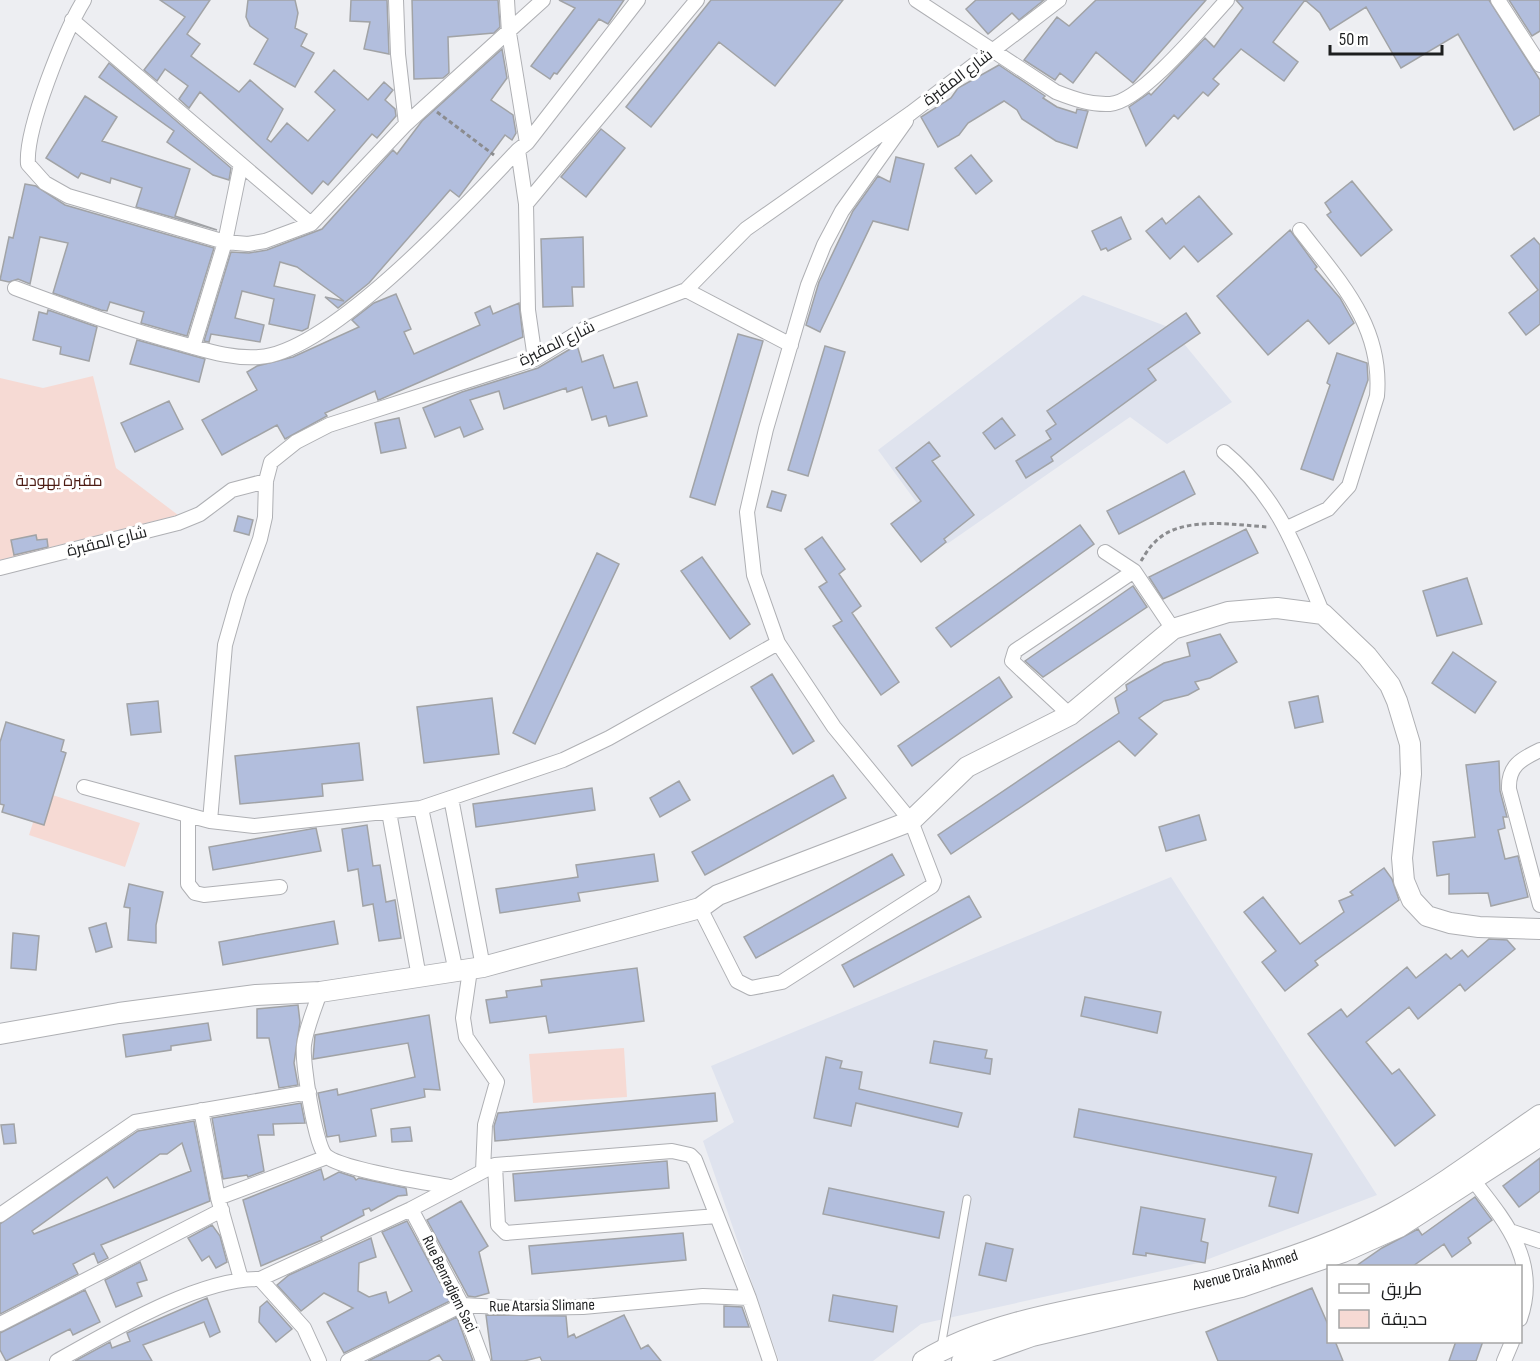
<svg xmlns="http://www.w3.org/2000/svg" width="1540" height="1361" font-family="'Sofia Sans Condensed',Cairo,sans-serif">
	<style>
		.built { fill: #dfe3ee }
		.green { fill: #f6dad4 }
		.building { fill: #b2bedd; stroke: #a1a3a6; stroke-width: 1.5; fill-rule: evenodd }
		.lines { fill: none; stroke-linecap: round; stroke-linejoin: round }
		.lane-casing { stroke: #afb0b4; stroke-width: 9 }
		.street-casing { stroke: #afb0b4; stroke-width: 16 }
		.secondary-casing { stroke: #afb0b4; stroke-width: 22 }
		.path { stroke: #8b8c8f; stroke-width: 3; stroke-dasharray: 4.5 3; stroke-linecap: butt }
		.lane { stroke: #fff; stroke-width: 7 }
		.street { stroke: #fff; stroke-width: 14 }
		.secondary { stroke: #fff; stroke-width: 20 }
		.labels { text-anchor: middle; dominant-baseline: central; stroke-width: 6; stroke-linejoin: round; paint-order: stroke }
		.street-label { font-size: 16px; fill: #1d1e1f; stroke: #fff }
		.park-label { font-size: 16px; fill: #4d1c14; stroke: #fff }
	</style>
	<rect width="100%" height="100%" fill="#edeef2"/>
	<path class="built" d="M1083,295L1171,328L1232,402L1167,444L1130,417L947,544L878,450Z
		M1171,877L1377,1195L1198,1263L921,1324L873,1361H779L703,1141L734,1122L711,1066Z"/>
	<path class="green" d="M93,376L116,468L178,515L0,560V378L43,388Z
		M43,792L140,823L125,867L29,835Z
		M624,1048L627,1097L533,1103L529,1054Z"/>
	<path class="building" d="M160,0H210L187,34L200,44L191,56L239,92L250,80L283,109L267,139L271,142L287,123L308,141L335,110L315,92L334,70L368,100L384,82L393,90L385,100L395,109L396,116L377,138L372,134L328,185L323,181L312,194L200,92L189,108L179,99L188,86L165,69L157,81L144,70L185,17Z
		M248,0H295L298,13L295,28L307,34L301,46L314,53L295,87L254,64L268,39L250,26L246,17Z
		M351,0H387L389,54L364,49L370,22L350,21Z
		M412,0H498L500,27L494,33L448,37L449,73L443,78L414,79Z
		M559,0H624L608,24L599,19L557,74L554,73L550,79L531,66L575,8Z
		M711,0H843L775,86L719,42L651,127L626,107Z
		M976,0H1044L1019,20L1012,13L988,34L966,9Z
		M1096,0H1206L1133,83L1096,52L1073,83L1060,73L1055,80L1024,60L1057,17L1069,26Z
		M1236,0H1305L1273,42L1298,62L1284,81L1241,49L1213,79L1219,84L1208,96L1203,92L1178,119L1174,115L1146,146L1129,107L1149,93L1151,95L1205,38L1214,47L1243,8Z
		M1305,0H1489L1540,80V115L1514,130L1458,34L1401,68L1366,7L1330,30L1320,13Z
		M1509,0H1540V31L1532,36Z
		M502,49L507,78L491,100L513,115L516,133L512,140L505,135L459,197L450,190L369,283L338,308L325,297L344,301L297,267L280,262L274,286L315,295L308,328L302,331L269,324L274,299L242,291L235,318L264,325L260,342L211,334L209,342L204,341L231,252L249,253L267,250L322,229L393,150L397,154L422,121Z
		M109,63L231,168L229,180L213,175L167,142L174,131L99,77Z
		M999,65L1045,96L1043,98L1057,107L1076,113L1077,109L1088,111L1077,148L1056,141L1022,119L1017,110L1004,101L968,123L959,135L938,147L921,117L951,98L958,88Z
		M85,96L117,117L102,141L190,169L175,216L217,230L136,207L142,188L111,178L110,183L81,173L78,178L46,158Z
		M601,129L625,148L586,197L561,177Z
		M971,155L992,181L976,194L955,168Z
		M896,157L924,164L908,230L873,221L820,332L806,325L819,282L853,211L878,176L890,182Z
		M1352,181L1392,230L1361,256L1327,215L1331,212L1325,203Z
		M25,184L36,186L65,205L214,248L187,336L141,323L144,312L110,302L107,311L101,310L53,293L68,243L40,237L30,284L18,279L9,282L0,280L9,237L13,238Z
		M1199,196L1232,234L1198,262L1184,246L1170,259L1146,231L1162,218L1166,224Z
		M1121,217L1131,239L1108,251L1106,248L1101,250L1092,231Z
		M1290,230L1317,267L1315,269L1340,298L1354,323L1329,344L1308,320L1268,355L1217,296Z
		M583,237L584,287H572L573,306L543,307L541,239Z
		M1534,238L1540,245V324L1526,335L1509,313L1538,290L1511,256Z
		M396,294L411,329L404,332L414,354L480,325L475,313L490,306L493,314L519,303L523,337L381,399L378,400L375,391L325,413L327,416L285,439L277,425L222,455L202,420L257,390L247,372L257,366L293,357L359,327L352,320L374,303Z
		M48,310L97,327L89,361L60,354L61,347L33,340L39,312L47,314Z
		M1186,313L1200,333L1148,369L1156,380L1051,457L1053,461L1026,478L1016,461L1051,439L1046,431L1056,424L1047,411Z
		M738,334L763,341L715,505L690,497Z
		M137,340L205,359L199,382L130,364Z
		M577,345L582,362L603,355L614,388L637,382L647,416L609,426L606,416L592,420L582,387L567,392L566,388L504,409L499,391L470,400L483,429L464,437L460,427L435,437L423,408L462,392L538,368Z
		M825,346L845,352L808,476L788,470Z
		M1337,353L1367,363L1368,380L1333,480L1301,469L1330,385L1327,383Z
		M169,401L183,429L135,452L121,423Z
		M399,418L406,448L381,453L375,423Z
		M1002,418L1015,435L995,449L983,433Z
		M929,442L940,456L932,461L974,515L944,539L946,542L921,562L891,524L921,501L896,468Z
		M1184,471L1195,494L1119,534L1107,511Z
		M772,491L786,495L781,511L767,507Z
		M238,516L253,520L249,535L234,531Z
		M1080,525L1094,544L951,647L936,628Z
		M1246,529L1258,553L1163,599L1149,577Z
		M36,535L37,540L47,539L48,547L14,555L11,540Z
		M822,537L845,569L839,574L861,606L852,613L899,682L881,695L833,626L842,621L819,587L827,582L805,549Z
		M597,553L619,564L535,744L513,733Z
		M702,557L750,624L730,639L681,571Z
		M1467,578L1482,624L1437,636L1423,591Z
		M1133,586L1147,607L1043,677L1025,661Z
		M1220,634L1237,662L1210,678L1195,682L1199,689L1188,695L1164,701L1139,718L1157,734L1135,756L1119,741L951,854L938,835L1119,713L1115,698L1127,690L1126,685L1164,663L1190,656L1187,643Z
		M1453,652L1496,682L1475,713L1432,683Z
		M772,674L814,741L793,754L751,687Z
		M999,677L1012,697L912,766L898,746Z
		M1318,696L1323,722L1295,728L1289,702Z
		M492,698L499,754L424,763L417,707Z
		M158,701L161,732L131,735L127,704Z
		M6,722L64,740L61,751L66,753L44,825L2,812L4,805L0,804V742Z
		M359,743L363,780L322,784L323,796L240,804L235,756Z
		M1499,761L1500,791L1507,817H1503L1505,828L1498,830L1505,859L1518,856L1528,897L1491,906L1488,893L1449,894V874L1437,876L1433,842L1475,837L1466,765Z
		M833,775L846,798L705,875L692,852Z
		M679,781L690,800L660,817L650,798Z
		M592,788L595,810L476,827L473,804Z
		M1199,815L1206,840L1166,851L1159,827Z
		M367,825L373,866L380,865L386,902L395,900L401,938L379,941L373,904L363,906L358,869L348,871L342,829Z
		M316,828L321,851L213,870L209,847Z
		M654,854L658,881L578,893L580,901L500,913L496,889L578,877L576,865Z
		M892,854L904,875L756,958L744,937Z
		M1384,868L1392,879L1399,900L1315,961L1318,965L1285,991L1262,962L1276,951L1244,912L1263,897L1300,944L1344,912L1339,901L1353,895L1350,892Z
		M129,884L163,892L156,925V943L128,940L130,908L124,907Z
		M969,896L981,917L854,987L842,965Z
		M334,921L338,944L223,965L219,942Z
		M106,923L112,947L96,952L89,928Z
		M13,933L39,936L36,970L11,968Z
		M1489,939L1507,940L1515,949L1465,991L1460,984L1418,1019L1409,1007L1366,1042L1392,1074L1399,1069L1435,1115L1395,1146L1308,1034L1341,1009L1347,1017L1407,967L1416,978L1446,954L1451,959L1462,950L1468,957Z
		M637,968L644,1021L549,1033L546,1016L490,1023L486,1000L507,997L506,991L542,986L541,980Z
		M1085,997L1161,1012L1157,1033L1081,1016Z
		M298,1005L300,1022L294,1063L298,1085L279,1088L269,1038H257V1009Z
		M429,1015L440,1090L424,1089L425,1097L371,1109L376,1136L340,1142L339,1135L327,1137L318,1093L337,1089L338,1095L415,1077L408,1043L313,1059L315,1035Z
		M208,1023L211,1040L171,1046V1050L126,1057L123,1035Z
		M934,1041L987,1050L985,1058L992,1059L990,1074L930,1063Z
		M826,1057L842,1061L840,1068L862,1072L859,1089L962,1113L958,1127L856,1103L851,1126L814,1118Z
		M715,1093L717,1121L495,1141L494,1126L498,1113Z
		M301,1103L305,1123L273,1124L274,1135H258L264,1171L248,1177L247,1175L223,1179L212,1118Z
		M1079,1109L1312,1154L1298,1213L1269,1206L1276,1177L1074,1137Z
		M194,1121L210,1201L101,1245L108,1258L98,1263L94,1253L73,1264L78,1274L0,1314V1224L138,1131ZM182,1143L191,1171L34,1234L32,1231L107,1177L114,1188L160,1154H167Z
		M14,1124L16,1143L4,1144L1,1125Z
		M410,1127L412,1141L392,1142L391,1129Z
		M1540,1158V1191L1519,1207L1503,1186Z
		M667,1161L669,1188L515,1201L513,1174Z
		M321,1169L324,1180L339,1172L354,1177L356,1180L359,1178L406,1188L407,1195L398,1196L371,1211L369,1208L363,1210L364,1215L321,1237L322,1240L261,1266L243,1200Z
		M829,1188L944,1212L939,1238L823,1214Z
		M1475,1197L1492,1220L1468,1238L1471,1243L1452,1257L1444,1244L1413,1266H1356L1382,1248L1418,1229L1422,1235Z
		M461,1201L488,1246L479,1252L489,1293L475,1297L468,1296L427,1220Z
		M1141,1207L1205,1219L1201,1241L1208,1243L1205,1263L1146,1253V1256L1133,1254Z
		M407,1221L450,1301L344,1353L327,1322L353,1308L324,1293L301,1311L277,1285L289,1275L371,1238L376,1257L359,1263L358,1291L369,1297L386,1292L389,1303L412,1291L382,1232Z
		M212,1225L220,1236L227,1262L216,1268L209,1256L202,1261L188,1238Z
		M683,1233L686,1260L532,1274L529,1246Z
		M986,1243L1013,1249L1006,1281L979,1275Z
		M140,1262L147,1280L137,1283L142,1296L116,1307L105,1280Z
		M1312,1288L1329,1327V1341H1335L1343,1361H1218L1206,1332Z
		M85,1290L100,1322L73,1335L70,1329L6,1361L0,1350V1333Z
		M833,1295L897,1306L893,1332L829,1321Z
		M207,1298L220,1332L210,1337L204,1322L143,1345L152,1361H75L110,1342L112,1348L130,1341L127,1333Z
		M267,1301L292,1329L276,1342L259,1322L260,1307Z
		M724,1306L742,1307L749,1327H724Z
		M486,1315L566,1316L568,1337L574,1334L576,1338L624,1315L641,1349L648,1345L661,1361H542L540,1357L524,1361H492Z
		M457,1317L473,1361H443L439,1355L428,1361H368Z
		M1456,1341H1483L1476,1361H1449Z"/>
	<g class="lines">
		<g class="lane-casing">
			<path id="lane" d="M941,1347L967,1199"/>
		</g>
		<g class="street-casing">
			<path id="street" d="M84,0C65,31 25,129 28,164L45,183L68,196L225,242L248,244L265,241L311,224L406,124L543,0
				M396,0L398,54L406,124
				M507,0L509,33L527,143L518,150L526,204L528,310L535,359
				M916,0L1056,92C1074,99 1091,105 1110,104C1141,102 1205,24 1227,0
				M1498,0L1540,65
				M72,20L311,224
				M527,143L638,0
				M526,204L697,0
				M15,288C71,309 125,329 183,344C208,351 232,359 259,357C330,353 468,203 518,150
				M686,290L791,345
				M193,347L225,242L241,164
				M1224,452C1279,498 1296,549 1323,614
				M1287,528L1328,509L1349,486L1377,396C1383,326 1340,282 1300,230
				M1105,552L1134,571L1173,629
				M0,568L178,523L200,514L232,490L266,481L271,462L296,442L329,425L535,359L584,329L686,290L746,229L911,113L1059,0
				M1070,715L1012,661L1015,651L1134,571
				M1540,750C1521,759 1508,766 1509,789L1540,905
				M84,787L210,821L254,826L421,808
				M451,798L483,967
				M389,812L419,977
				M188,815V884L195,893L204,895L280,887
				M210,821L225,645L239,596L260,539L265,517L266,481
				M700,908L737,981L751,988L782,982L932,886L934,881L911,821L834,727L778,643L754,575L747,512L766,429L808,285L824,245L842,211L906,121
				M470,970L463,1018L466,1037L497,1082L485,1125L483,1171
				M456,972L421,808L563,760L609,738L778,643
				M320,992C315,1008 306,1028 304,1045C302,1061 315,1146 326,1156C343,1170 424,1182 450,1187
				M201,1110L218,1198L241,1279
				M495,1165L498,1225L506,1233L717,1216
				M1473,1180C1506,1222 1540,1262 1520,1319
				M218,1198L327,1157
				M411,1209L462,1305L483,1361
				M0,1215L135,1122L309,1092
				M1513,1232L1540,1241
				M260,1279L304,1328L319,1361
				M0,1324L222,1210
				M57,1361C111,1331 199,1278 260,1279L411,1209L495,1165L672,1151L690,1155L695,1160L749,1298L770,1361
				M348,1361L462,1305L519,1308L583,1307L703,1296L749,1298
				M1504,1361L1512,1342"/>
		</g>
		<g class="secondary-casing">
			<g id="secondary">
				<path d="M0,1034L119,1013L256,995L320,992L483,967L700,908L718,895L911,821L967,767L1070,715L1173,629L1228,612L1277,608L1323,614L1367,656L1390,685L1397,701L1410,744L1411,774L1402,858L1404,881L1412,900L1427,916L1450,923L1479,927L1540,929"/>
				<path id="s1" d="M923,1361C1004,1311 1126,1304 1219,1279C1277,1263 1340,1242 1393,1213C1444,1185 1492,1148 1540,1115"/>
				<path d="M962,1361L1032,1336L1241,1287L1343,1252L1399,1227L1540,1136"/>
			</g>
		</g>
		<path class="path" d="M437,112L494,155
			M1141,561C1145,555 1149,547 1155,542C1181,515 1234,525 1268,527"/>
		<use href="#lane" class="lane"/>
		<use href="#street" class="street"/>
		<use href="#secondary" class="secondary"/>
	</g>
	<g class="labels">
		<g class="street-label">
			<text transform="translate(958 78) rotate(-37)">شارع المقبرة</text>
			<text transform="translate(557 344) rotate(-26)">شارع المقبرة</text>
			<text transform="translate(107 542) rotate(-14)">شارع المقبرة</text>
			<text stroke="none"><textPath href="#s1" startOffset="336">Avenue Draia Ahmed</textPath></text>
			<text transform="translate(449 1284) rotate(64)">Rue Benradjem Saci</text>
			<text transform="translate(542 1306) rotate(-1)">Rue Atarsia Slimane</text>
		</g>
		<g class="park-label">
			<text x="59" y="481">مقبرة يهودية</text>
		</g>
	</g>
	<rect x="1327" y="1265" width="195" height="78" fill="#ffffff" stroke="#a5a5a5" stroke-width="1.5"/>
	<rect x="1339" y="1284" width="30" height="9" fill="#ffffff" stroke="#a5a5a5" stroke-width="1.5"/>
	<text x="1381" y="1295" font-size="18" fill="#1d1e1f">طريق</text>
	<rect x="1339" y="1310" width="30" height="18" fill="#f6dad4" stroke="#a5a5a5" stroke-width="1.5"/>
	<text x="1381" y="1325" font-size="18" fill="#1d1e1f">حديقة</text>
	<path d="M1330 45v9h112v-9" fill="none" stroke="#1d1e1f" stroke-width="3"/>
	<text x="1339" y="45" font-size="18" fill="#1d1e1f" stroke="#ffffff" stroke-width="4.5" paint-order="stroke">50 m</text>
</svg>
